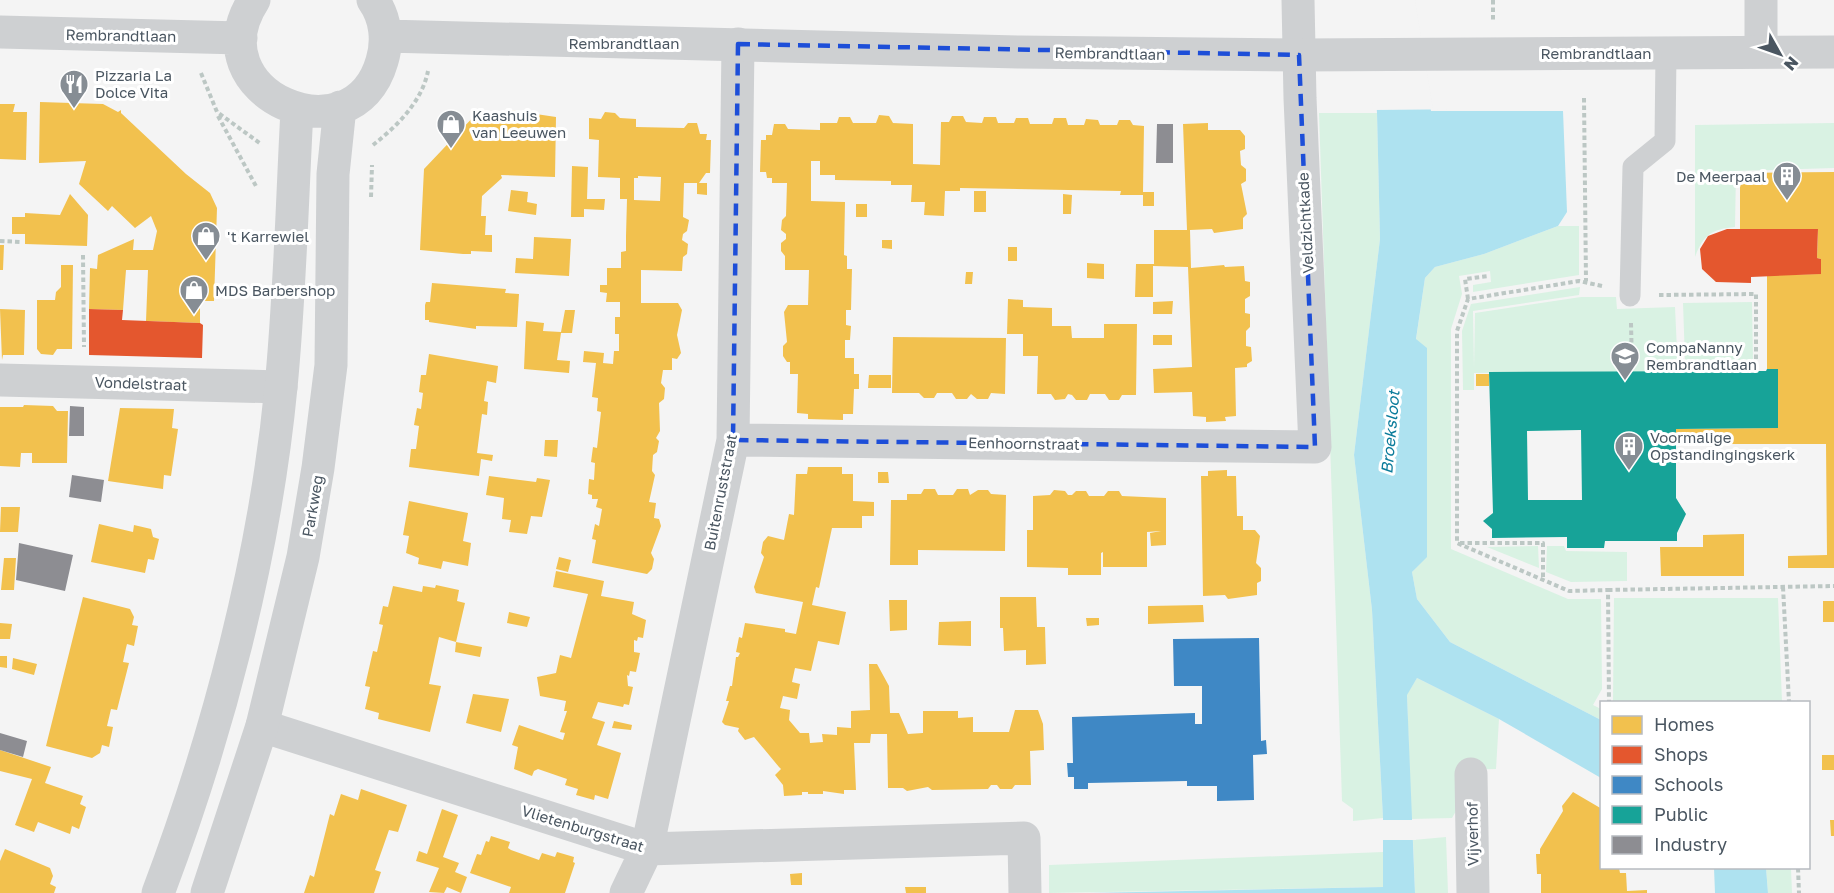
<svg xmlns="http://www.w3.org/2000/svg" width="1834" height="893" font-family="'Golos Text',sans-serif">
	<style>
		.green { fill: #d9f2e3 }
		.water { fill: #aee2f0 }
		.pier { fill: #f4f4f4 }
		.homes { fill: #f2c14e; fill-rule: evenodd }
		.shops { fill: #e4572e }
		.schools { fill: #3f88c5 }
		.public { fill: #17a398; fill-rule: evenodd }
		.industry { fill: #8d8d92 }
		.lines { fill: none; stroke-linecap: round; stroke-linejoin: round }
		.path { stroke: #bcc7c4; stroke-width: 4; stroke-dasharray: 4.5 3; stroke-linecap: butt }
		.service { stroke: #ced0d2; stroke-width: 21 }
		.minor { stroke: #ced0d2; stroke-width: 33 }
		.tertiary { stroke: #ced0d2; stroke-width: 33 }
		.marked { fill: none; stroke: #1d4ed8; stroke-width: 4.5; stroke-dasharray: 12 8; stroke-linejoin: round }
		.labels { text-anchor: middle; dominant-baseline: central; stroke-width: 6; stroke-linejoin: round; paint-order: stroke }
		.street-label { font-size: 15px; fill: #4a5661; stroke: #fff }
		.poi-label { font-size: 15px; fill: #4a5661; stroke: #fff; text-anchor: start }
		.water-label { font-size: 16px; font-style: italic; fill: #0c7c9b; stroke: #fff }
	</style>
	<rect width="100%" height="100%" fill="#f4f4f4"/>
	<path class="green" d="M1319,113H1377L1380,239L1354,455L1372,610L1383,818L1353,821V809L1342,801Z
		M1834,123V168L1736,171L1735,227C1712,229 1703,235 1695,257V125Z
		M1558,226H1579V275L1473,292V285L1491,282L1490,271L1459,276L1462,294L1451,329V549L1568,599H1601L1602,689L1593,705L1601,709V720L1450,642L1417,599L1412,572L1427,556L1416,340L1425,278L1435,267L1484,254Z
		M1580,287L1579,295L1473,311L1474,368L1475,313L1581,297H1616L1617,309L1675,307L1678,372L1474,373V390H1463L1462,331L1471,304Z
		M1752,302L1753,360L1685,361L1683,303Z
		M1538,546L1539,568L1487,547Z
		M1547,546H1564L1566,551L1627,552V581L1571,582L1546,572Z
		M1614,598H1778L1782,702H1613Z
		M1417,678L1499,719L1496,769L1455,770L1456,811L1452,818L1411,819L1407,694Z
		M1446,837L1448,893H1415L1413,840Z
		M1383,852V887L1049,893V865Z
		M1766,868H1791L1792,893H1768Z"/>
	<path class="water" d="M1369,0H1412L1431,111H1563L1567,212L1558,226L1484,254L1435,267L1425,278L1416,339L1427,348V557L1412,572L1417,599L1450,642L1601,720V778L1499,719L1417,678L1407,695L1415,893H1088L1383,887V818L1372,610L1354,455L1380,239L1377,113Z
		M1714,868H1766L1768,893H1715Z"/>
	<path class="pier" d="M1366,0H1415L1433,108L1483,109L1373,110Z
		M1380,820H1414L1416,840H1380Z"/>
	<path class="homes" d="M40,102L103,104L118,112L121,110V113L186,174L210,193L217,208L214,301H200V323L146,321L148,270H126L123,310L89,309L90,268L97,269L98,255L134,239L133,250H153L157,231L151,216L135,228L112,206L108,211L79,184L86,161L39,163Z
		M0,104H15L13,112H27L26,160L0,159Z
		M509,110L556,117L555,177L501,175L502,178L482,196L481,216H486L485,235H492V252L471,251V254H463L420,250L424,169L478,112H509Z
		M605,112L615,113L620,118L636,119V127L684,128L688,123H697L700,134H707L706,140H711L710,173H706L699,183H707V195L697,194V183H684L683,217L689,220L687,231L683,234L682,240L688,244L687,254L683,257L682,271L641,270V303H678L682,310L677,335L681,353L677,359L672,358V370H663L661,383L665,388L664,399L659,403L660,431L656,438L659,441L657,452L653,455L652,471L655,475L649,502L656,503L654,518L659,519L661,526L651,553L654,559L652,569L647,574L592,563L596,540L592,539L595,524L599,526L602,509L596,507L598,499H592V495L588,494L589,479L594,480L595,463L591,462L593,447L597,448L601,412L597,411L598,398L592,397L596,363L583,362L584,351L604,353L603,363L613,364L614,351H619V334H615V317H620V302H606L607,293L600,292V285H607V268H621V252L626,251V236L627,199H620V178L598,177L599,140L589,139V118L601,119ZM638,176L661,177L660,201L634,200V178H638Z
		M879,115L889,116L893,123L913,124V164L940,165L941,122H949L952,116H963L966,122L982,123L984,117H996L998,123H1014L1016,118H1028L1030,124H1052L1054,118H1066L1068,125H1084L1086,119L1098,120L1100,125H1117L1119,120H1130L1133,125L1144,126L1143,192H1154V206H1143V195H1120L1121,191L960,188V191H945L944,216L924,215L925,202H911L912,185H891V181L835,180V175H820V161H811V201L845,202L844,255L847,256V269H852L851,310H846V325L851,326L850,340H845V358H854V374H859V389H854L853,414H843V420L808,419V414L797,413L798,374H790V362H787L783,356V346L787,342L784,312L788,305H808L809,270H785V256L781,251V243L786,239V234L781,230L782,220L786,216L787,183H772V178H767L766,172H760L761,140H766V135H772L774,124H785L788,129L820,130V123H837L839,117H850L853,123H876Z
		M1208,123V130H1240L1245,136V149L1240,151L1241,165L1246,169V181L1241,184L1247,214L1243,218V229L1214,233L1212,229L1190,230L1191,268L1224,265L1225,267L1244,266L1245,281L1250,282V296L1245,299V313L1250,314V327L1246,331V346L1251,347L1252,361L1247,364V367L1235,368L1236,416L1225,417L1226,421L1206,422V417L1193,416L1192,392L1154,393L1153,369L1192,367L1188,267L1153,266V297H1135L1136,264H1154V230H1187L1183,124Z
		M572,166L588,167L587,199H605L604,210L584,209V217H571Z
		M1834,172V568H1788V556L1827,555L1826,444H1676V429L1778,428V369H1767V275L1821,274V259L1817,258L1818,229L1740,230V173Z
		M511,190L528,192L527,202L537,204L536,215L508,211Z
		M974,191H986V212H974Z
		M70,194L88,215L87,246L25,244V234H12V217H25V213L60,215Z
		M1063,194L1072,195L1071,214H1063Z
		M856,204H867V217H856Z
		M534,237L571,239L569,276L515,273L516,258L533,259Z
		M882,240H892V249L882,248Z
		M0,245H4L3,270H0Z
		M1008,247H1017V261H1008Z
		M1087,263L1104,264V279L1087,278Z
		M61,265H73L72,349H57L53,355L41,354L37,349V300H55L56,292L61,287Z
		M966,272H973L972,284H965Z
		M432,283L506,289L505,293L519,294L517,327L476,326V329L429,322V320H425V305L426,302H430Z
		M1008,299L1023,300V307L1052,308V326H1071L1072,338H1104V324H1137L1136,395H1122L1119,400H1109L1105,394H1090L1087,400H1076L1072,395L1068,394L1065,399L1055,400L1051,394H1037L1038,356H1023V334H1007Z
		M1173,301L1172,314H1153V302Z
		M0,309L25,310L24,355H3L2,360Z
		M565,310H575L572,333H561L557,360L570,361L569,373L524,369L526,321L544,323L543,331L561,332Z
		M1153,335H1172V345H1153Z
		M893,337L1006,338L1005,394L991,393L988,399H977L971,394L967,399H956L952,393H937L934,398H924L919,393H892Z
		M429,354L498,366L496,383L487,381L484,401L488,402L487,415L482,414L477,453L493,455L492,461L481,459L479,476L409,467L411,449H416L419,426L414,425L417,408L421,409L423,393L419,392L421,375H426Z
		M1476,374H1489V386H1476Z
		M869,375H891V388H868Z
		M24,405L53,406L57,411H68L67,463H32V453H21L20,467L0,466V407H23Z
		M120,408L174,409L172,428L178,429L171,476L164,475L163,489L108,481Z
		M545,440H558L557,457L544,456Z
		M808,467H842V474H853V501L874,502V516H862V528H832L819,588L816,587L812,605L846,612L839,645L818,641L811,671L795,668L792,682L800,684L797,699L783,696L780,708L790,710L789,720L800,733H809L810,743L823,742L822,734L837,735V727L851,728V711L870,710L869,664H877L889,686L890,713H899L908,734L923,733V711H958V718L973,717V732H1009L1015,710H1038L1043,724L1044,750L1030,751L1031,785H1015L1012,789H1000L997,785H991L988,789L932,790L928,787L907,791L903,788H888L887,734H871L870,743H854L856,790H844V794L823,791V794H808V792H802V795L784,796L783,785L775,775L781,769L779,767L754,737L745,740L738,731L739,728L725,725L722,722L729,701H726L730,686H732L736,657H738L740,653L736,652L739,637L742,638L745,623L785,629V632L796,634L803,602L756,593L754,587L764,557L761,553L763,542L768,536L784,540L789,514L794,515L796,474H807Z
		M1227,470V476H1236L1237,516H1243V530H1255L1260,536L1256,563L1261,568V581L1257,583V595L1228,599L1225,595L1203,596L1201,476H1208V471Z
		M878,472H888L889,483H878Z
		M489,476L536,482L537,478L550,480L542,517L531,516L527,534L509,532L511,520L502,519L504,498L486,495Z
		M924,489H935L938,495H953L957,489H968L970,495L978,490H988L991,494L1006,495L1005,551L918,550V565H890L891,500H907V494H921Z
		M1054,490L1065,491L1068,495H1072L1076,491H1086L1089,496H1104L1108,491H1119L1122,496L1166,498V545L1151,546L1150,533L1161,531L1147,532V567H1103V552L1101,553V575H1068V568L1027,567V530H1033V496L1050,495Z
		M409,501L468,513L463,541L471,543L468,566L443,561L441,569L418,564L419,558L406,553L409,536L403,535Z
		M1,507H20L18,532H0Z
		M99,524L133,532L134,525L151,529L153,537L159,539L154,560L148,559L145,573L91,562Z
		M1744,534V576H1661L1660,547H1703V535Z
		M559,557L571,560L568,572L556,569Z
		M4,558H16L14,590H1Z
		M556,571L604,581L601,596L634,602L632,614L646,620L643,638L638,637L637,641L634,640V652L640,653L636,672L630,671L629,676L627,675L628,686L633,687L629,705L624,704L623,707L598,702L592,718L605,722L597,745L621,753L608,799L595,795L594,800L576,795L578,789L565,785L567,779L538,769L534,771L532,776L514,769L518,747L512,745L519,725L563,740L565,733L560,732L567,711H564L566,701L540,696L537,677L556,673L560,655L571,658L588,594L553,587Z
		M436,585L459,590L457,601L465,603L456,642L439,637L429,684L441,686L430,732L378,719L379,713L365,709L370,687L365,686L373,651L377,652L383,625L379,624L383,606L388,607L393,586L422,592L423,586L435,588Z
		M83,597L130,609L134,617L132,625L138,626L134,646L127,644L126,648L123,662L129,663L117,710L111,709L107,726L113,727L109,747L102,745L100,753L92,758L46,746Z
		M1000,597H1036L1037,627H1045L1046,664L1026,665V650L1004,651L1003,628H1000Z
		M889,600H907V630L890,631Z
		M1823,601H1834V622H1823Z
		M1203,605L1204,622L1148,624V606Z
		M509,612L530,617L527,627L507,623Z
		M1086,618H1099V625L1087,626Z
		M971,621V646L938,645L939,622Z
		M0,623L12,624L10,639H0Z
		M456,642L482,647L480,657L455,652Z
		M0,656H7V668L0,667Z
		M13,658L37,664L34,675L12,669Z
		M473,694L509,699L501,732L466,723Z
		M614,721L632,725L631,730L612,728Z
		M0,750L51,767L45,783L83,796L80,804L86,807L79,829L72,826L70,834L38,822L34,832L15,825L32,779L0,771Z
		M1822,755H1834V770H1822Z
		M361,789L407,805L398,832L389,830L375,870L381,872L374,893H304L310,875L314,877L330,814L334,816L341,794L358,800Z
		M1573,792L1602,809V868H1619L1620,873H1626L1627,891L1647,890V893H1541V874H1537L1536,854H1540V849L1563,811L1562,806Z
		M442,809L458,815L443,857L459,863L455,872L467,877L461,893L447,887L444,893L429,892L439,868L416,861L419,851L427,854Z
		M1830,820H1834V836H1831Z
		M491,836L510,842L508,848L511,850L539,860L542,853L555,857L557,852L574,857L573,862L575,863L565,893H509L511,887L470,873L477,854L481,855L486,841L489,842Z
		M5,849L50,868L53,876L50,884L56,887L54,893H0V861Z
		M802,873V885H791L790,874Z
		M905,887H926V893H906Z"/>
	<path class="shops" d="M1727,229H1818L1817,258L1821,259V274L1751,277V283L1716,282L1702,269L1700,249L1708,236Z
		M89,309L123,310L122,320L200,323L203,325L202,358L89,355Z"/>
	<path class="schools" d="M1259,638L1261,741L1266,740L1267,754L1253,755L1254,800L1217,801V786H1187V781L1088,783V789H1074V777H1068L1067,763H1073L1072,717L1195,713V724H1202V686H1174L1173,639Z"/>
	<path class="public" d="M1767,369H1778V428L1676,429V498L1686,514L1677,533V541H1605L1604,548H1567V537L1492,538V529L1483,521L1493,513L1489,372L1766,371ZM1581,430L1582,500H1528L1527,431Z"/>
	<path class="industry" d="M1157,124H1173V163H1156Z
		M70,406L84,407V436H69Z
		M72,475L104,480L101,502L69,497Z
		M19,543L73,555L65,591L16,580Z
		M0,733L27,741L23,757L0,750Z"/>
	<g class="lines">
		<path class="path" d="M1493,0V20
			M201,73L217,112L261,144
			M1584,98L1586,281
			M218,116L257,188
			M373,145C396,127 422,102 428,71
			M371,197L372,165
			M0,241L22,242
			M83,255L84,347
			M1602,286L1579,281L1468,299L1457,331V543L1569,591L1608,590L1609,702
			M1659,295L1756,294V360
			M1468,299L1465,279L1489,276
			M1631,323L1632,366
			M1460,543H1543V580
			M1783,587L1789,702
			M1608,590L1834,586
			M1798,868L1799,893"/>
		<path class="service" d="M1630,296L1633,167L1665,141L1666,53"/>
		<path class="minor" d="M1761,51V0
			M0,380L281,387
			M733,440L1315,447L1300,98L1298,0
			M262,726L647,849L1024,838L1025,893
			M1471,774L1473,893
			M626,893L647,849L733,440L738,44"/>
		<path class="tertiary" d="M254,0C193,93 353,163 382,61C388,41 386,18 373,0
			M0,32L241,38
			M386,36L1019,52L1299,55L1834,52
			M158,893C218,735 265,555 281,387C290,295 292,202 297,110
			M207,893L262,726L303,557L318,468L331,365L333,174L340,107"/>
	</g>
	<path class="marked" d="M738,44L1299,55L1315,447L733,440Z"/>
	<defs>
		<g id="restaurant-pin" transform="scale(1.5)"><path d="M0 17L-7.5 6A9.5 9.5 0 1 1 7.5 6Z" fill="#868d94" stroke="#fff"/><path d="M-5-6h1v4h1v-4h1v4h1v-4h1v5L-1.5 .5V6h-2V.5L-5-1ZM5-6V6H3V1.5H1.5Q1.5-4 5-6Z" fill="#fff"/></g>
		<g id="shop-pin" transform="scale(1.5)"><path d="M0 17L-7.5 6A9.5 9.5 0 1 1 7.5 6Z" fill="#868d94" stroke="#fff"/><path d="M-5-2.5h2.3a2.7 3.5 0 0 1 5.4 0H5L5.5 6h-11ZM-1.5-2.5h3a1.5 2.3 0 0 0-3 0Z" fill="#fff"/></g>
		<g id="building-pin" transform="scale(1.5)"><path d="M0 17L-7.5 6A9.5 9.5 0 1 1 7.5 6Z" fill="#868d94" stroke="#fff"/><path d="M-4-6H4V6H1V3H-1V6H-4ZM-2.5-4.3h1.7v1.8h-1.7ZM.8-4.3h1.7v1.8H.8ZM-2.5-1h1.7V.8h-1.7ZM.8-1h1.7V.8H.8Z" fill="#fff"/></g>
		<g id="school-pin" transform="scale(1.5)"><path d="M0 17L-7.5 6A9.5 9.5 0 1 1 7.5 6Z" fill="#868d94" stroke="#fff"/><path d="M0-5L7-2L0 1L-7-2ZM-4 1L0 2.5L4 1V4Q0 6-4 4Z" fill="#fff"/></g>
	</defs>
	<g fill-rule="evenodd">
		<use href="#restaurant-pin" x="74" y="84"/>
		<use href="#shop-pin" x="451" y="124"/>
		<use href="#building-pin" x="1787" y="176"/>
		<use href="#shop-pin" x="206" y="236"/>
		<use href="#shop-pin" x="194" y="290"/>
		<use href="#school-pin" x="1625" y="356"/>
		<use href="#building-pin" x="1629" y="446"/>
	</g>
	<g class="labels">
		<g class="street-label">
			<text transform="translate(121 35) rotate(1)">Rembrandtlaan</text>
			<text x="624" y="43">Rembrandtlaan</text>
			<text transform="translate(1110 53) rotate(1)">Rembrandtlaan</text>
			<text x="1596" y="53">Rembrandtlaan</text>
			<text transform="translate(1305 223) rotate(-93)">Veldzichtkade</text>
			<text transform="translate(141 383) rotate(2)">Vondelstraat</text>
			<text transform="translate(1024 443) rotate(1)">Eenhoornstraat</text>
			<text transform="translate(720 492) rotate(-79)">Buitenruststraat</text>
			<text transform="translate(312 506) rotate(-80)">Parkweg</text>
			<text transform="translate(583 828) rotate(17)">Vlietenburgstraat</text>
			<text transform="translate(1472 834) rotate(-91)">Vijverhof</text>
		</g>
		<g class="poi-label">
			<text x="95" y="75">Pizzaria La<tspan x="95" dy="17">Dolce Vita</tspan></text>
			<text x="472" y="115">Kaashuis<tspan x="472" dy="17">van Leeuwen</tspan></text>
			<text x="1766" y="176" text-anchor="end">De Meerpaal</text>
			<text x="227" y="236">'t Karrewiel</text>
			<text x="215" y="290">MDS Barbershop</text>
			<text x="1646" y="347">CompaNanny<tspan x="1646" dy="17">Rembrandtlaan</tspan></text>
			<text x="1650" y="437">Voormalige<tspan x="1650" dy="17">Opstandingingskerk</tspan></text>
		</g>
		<g class="water-label">
			<text transform="translate(1390 432) rotate(-85)">Broeksloot</text>
		</g>
	</g>
	<rect x="1600" y="701" width="210" height="168" fill="#ffffff" stroke="#b7bbc0" stroke-width="1.5"/>
	<rect x="1612" y="716" width="30" height="18" fill="#f2c14e" stroke="#b7bbc0" stroke-width="1.5"/>
	<text x="1654" y="731" font-size="18" fill="#4a5661">Homes</text>
	<rect x="1612" y="746" width="30" height="18" fill="#e4572e" stroke="#b7bbc0" stroke-width="1.5"/>
	<text x="1654" y="761" font-size="18" fill="#4a5661">Shops</text>
	<rect x="1612" y="776" width="30" height="18" fill="#3f88c5" stroke="#b7bbc0" stroke-width="1.5"/>
	<text x="1654" y="791" font-size="18" fill="#4a5661">Schools</text>
	<rect x="1612" y="806" width="30" height="18" fill="#17a398" stroke="#b7bbc0" stroke-width="1.5"/>
	<text x="1654" y="821" font-size="18" fill="#4a5661">Public</text>
	<rect x="1612" y="836" width="30" height="18" fill="#8d8d92" stroke="#b7bbc0" stroke-width="1.5"/>
	<text x="1654" y="851" font-size="18" fill="#4a5661">Industry</text>
	<g transform="translate(1780 54) rotate(130)" stroke="#ffffff" stroke-width="4.5" paint-order="stroke">
	<path d="M0-4.5L10 22L0 15L-10 22Z" fill="#4a5661"/>
	<text y="-9" font-size="16" font-weight="bold" text-anchor="middle" fill="#4a5661">N</text>
	</g>
</svg>
